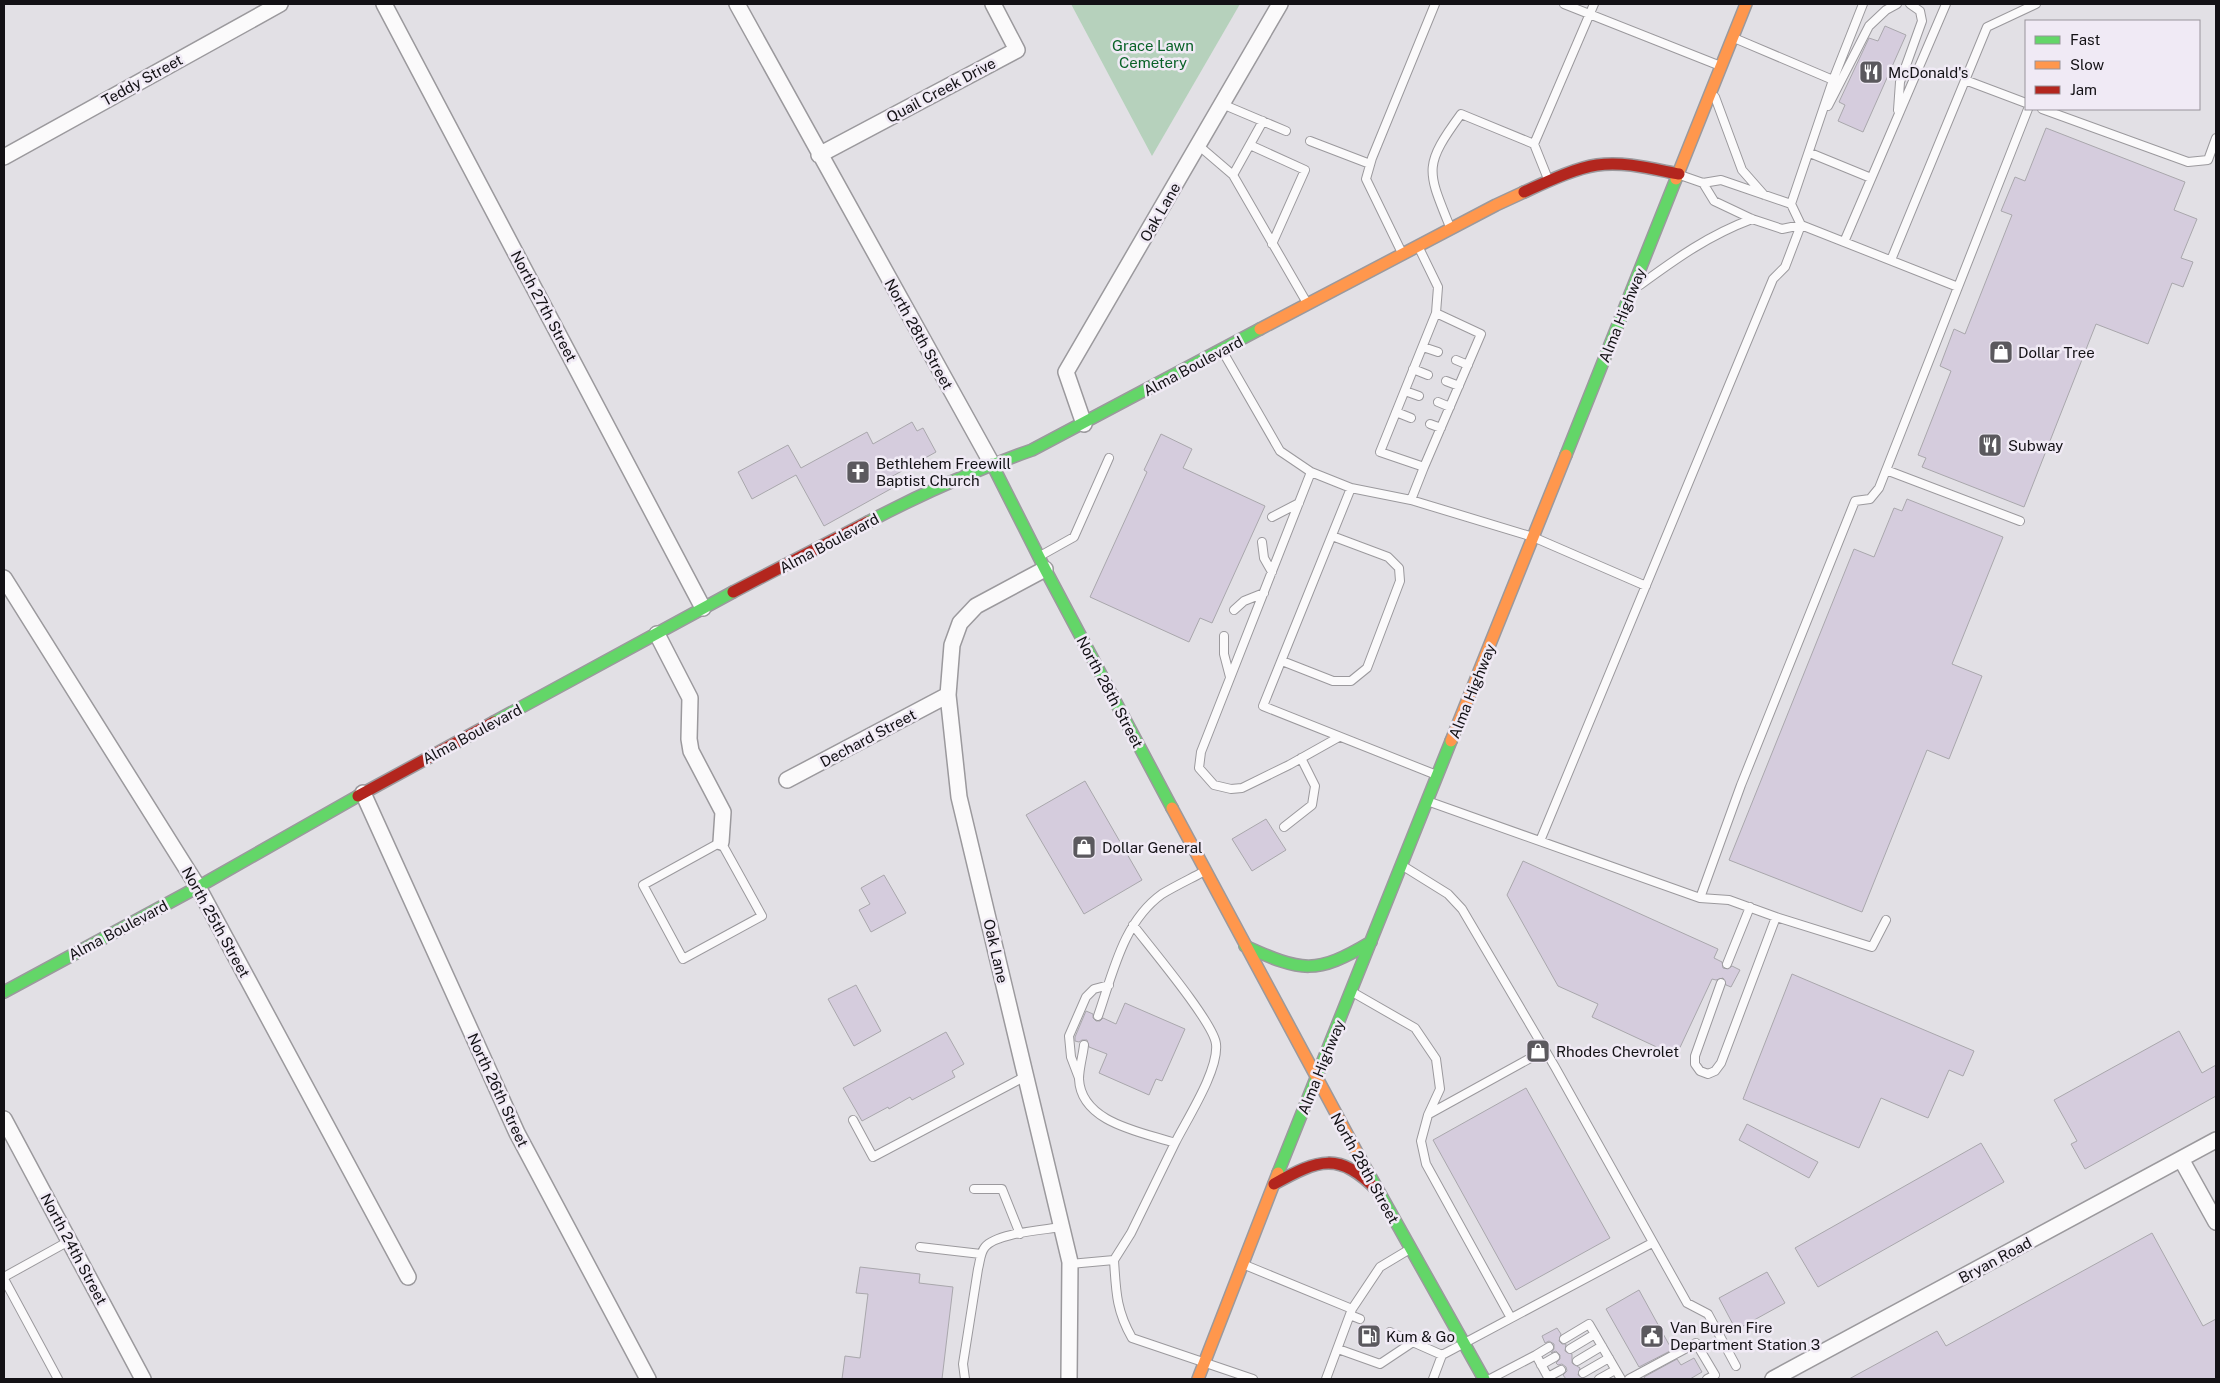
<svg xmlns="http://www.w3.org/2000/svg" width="2220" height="1383" font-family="'Public Sans',sans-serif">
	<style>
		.green { fill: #b6d1bc }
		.building { fill: #d5ccdd; stroke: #a9a7ac }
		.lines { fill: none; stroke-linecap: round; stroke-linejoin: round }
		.lane-casing { stroke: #9b999d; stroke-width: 10 }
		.street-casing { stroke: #9b999d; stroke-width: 18 }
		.fast-casing { stroke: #9b999d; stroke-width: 14 }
		.slow-casing { stroke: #9b999d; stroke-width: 14 }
		.jam-casing { stroke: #9b999d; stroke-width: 14 }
		.lane { stroke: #fbfafb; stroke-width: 8 }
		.street { stroke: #fbfafb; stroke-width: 15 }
		.fast { stroke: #63d668; stroke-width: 11 }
		.slow { stroke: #ff974d; stroke-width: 11 }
		.jam { stroke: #b3261e; stroke-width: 11 }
		.labels { text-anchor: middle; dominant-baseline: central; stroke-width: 5; stroke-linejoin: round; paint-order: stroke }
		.park-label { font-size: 15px; fill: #096228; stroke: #f0eaf5 }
		.poi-label { font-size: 15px; fill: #131115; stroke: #f0eaf5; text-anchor: start }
		.street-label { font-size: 15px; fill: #131115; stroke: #f0eaf5 }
	</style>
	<rect width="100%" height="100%" fill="#e2e0e5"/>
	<path class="green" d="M1071,4H1240L1152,156Z"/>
	<path class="building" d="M1885,26L1906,35L1863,132L1838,121L1845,105L1839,102L1869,38L1878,41Z
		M2046,128L2185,182L2174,210L2197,219L2181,258L2193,262L2183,287L2172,283L2148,344L2096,324L2024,507L1922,467L1926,458L1918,455L1951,371L1940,366L1954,329L1965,334L2012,215L2001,211L2015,177L2025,181Z
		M912,422L917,431L923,428L936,452L891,477L896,486L824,526L796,475L752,499L738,472L788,445L801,468L867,432L873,444Z
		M1161,434L1192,449L1183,468L1265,506L1212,623L1200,618L1189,642L1090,597L1147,472L1144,470Z
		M1907,499L2003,537L1952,664L1982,676L1949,759L1927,750L1862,912L1729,860L1854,549L1874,557L1894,508L1902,511Z
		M1085,781L1142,880L1084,914L1026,815Z
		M1266,819L1286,850L1252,871L1232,839Z
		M1523,861L1718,949L1714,958L1722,962L1723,968L1728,969L1732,966L1740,970L1731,987L1726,985L1723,978L1716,980L1712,979L1676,1056L1592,1017L1598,1004L1558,986L1507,895Z
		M884,875L906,913L871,932L859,910L870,904L861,888Z
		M1792,974L1974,1051L1963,1076L1949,1070L1928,1118L1881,1098L1859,1148L1743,1099Z
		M856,985L881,1031L854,1046L828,999Z
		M1125,1003L1185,1029L1162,1081L1156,1079L1149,1095L1099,1073L1107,1054L1089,1047L1087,1040H1082L1079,1042L1075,1041V1037L1086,1011L1093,1014V1018L1096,1021H1100L1103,1018L1116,1024Z
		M2179,1031L2202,1073L2216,1065V1096L2085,1169L2071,1144L2077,1141L2054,1100Z
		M946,1032L964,1064L952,1071L955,1077L912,1100L910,1097L889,1109L888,1107L862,1121L843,1088Z
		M1526,1088L1610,1238L1516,1290L1433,1140Z
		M1747,1124L1818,1162L1809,1178L1739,1140Z
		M1981,1143L2004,1182L1818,1287L1795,1248Z
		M2152,1233L2203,1326L2216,1319V1379H1849L1937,1331L1946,1346Z
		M860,1267L920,1274L919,1283L953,1287L942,1379H842L845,1356L860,1358L868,1294L856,1293Z
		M1767,1272L1785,1303L1736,1330L1719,1298Z
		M1639,1290L1672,1350L1639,1367L1606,1309Z
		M1557,1328L1561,1334L1559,1341L1562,1344H1566L1565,1351L1572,1354V1363L1580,1368L1578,1375L1586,1379H1566L1563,1375L1567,1371L1566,1367L1562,1364L1558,1365L1556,1363L1560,1359V1355L1556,1351L1551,1353L1554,1349V1344L1549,1341L1545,1343L1542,1336Z
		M1694,1358L1702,1372L1690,1379H1645L1644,1377L1677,1359L1681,1365Z"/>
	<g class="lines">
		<g class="lane-casing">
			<path id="lane" d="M1564,4L1718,65
				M1734,38L1833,80
				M1965,80L2026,103
				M1715,97L1742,170L1764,195
				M1222,104L1286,131
				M1828,106L1869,26L1886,10L1897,4
				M2042,109L2188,162L2208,160L2216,138
				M1898,110L1900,82L1922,21L1920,11L1910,4
				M1310,141L1370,164
				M1534,144L1594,4
				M1198,145L1233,175L1307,303
				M1250,145L1305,170L1272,244
				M1810,153L1871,178
				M1233,175L1263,121
				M1703,183L1714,201L1752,219L1782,229L1801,225L1958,287
				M1791,204L1833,80L1863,4
				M1450,227C1427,170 1423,166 1461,114L1534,144L1548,179
				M1844,242L1946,4
				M1402,253L1366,179L1372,158L1435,4
				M1891,260L1987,27L2036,4
				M1640,285C1677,258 1709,235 1752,219
				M1423,347L1438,352
				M1223,352L1280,451L1311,472L1351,488
				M1456,360L1468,365
				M1413,369L1428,375
				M1446,381L1459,386
				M1405,391L1419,396
				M1438,402L1450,407
				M1396,412L1411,418
				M1430,424L1441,428
				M1424,467L1481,334L1436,313
				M1886,470L2020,521
				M1311,472L1201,752L1199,768L1214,785L1231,789L1242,788L1289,765L1339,737
				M1411,500L1424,467L1380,452L1436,313L1438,287L1419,248
				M1272,517L1299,503
				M1262,542L1264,558L1272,572
				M1040,556L1074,537L1109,458
				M1234,610L1244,601L1264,593
				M1224,636V654L1230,677
				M1282,661L1333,681H1351L1367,668L1400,581L1399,568L1388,557L1332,536
				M1434,774L1263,706L1351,488L1411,500L1533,537L1646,586
				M1430,802L1700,898L1729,900L1776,917L1872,947L1886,920
				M1284,827L1312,805L1315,786L1301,758
				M1540,841L1773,279L1785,267L1801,225L1791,204L1721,180L1703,183L1680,175
				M721,842L762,916L683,959L643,885Z
				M1403,866L1448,894L1462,909L1555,1067L1687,1303L1708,1314L1736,1366
				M1700,898L1741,785L1855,501L1870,499L1879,488L2028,109
				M1727,964L1750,907
				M1721,983L1695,1056V1064L1700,1071L1708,1074L1715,1071L1721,1063L1776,917
				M1354,993L1415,1028L1436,1059L1440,1089L1428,1115L1421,1141L1426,1164L1511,1318
				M1098,1016C1113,973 1123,922 1162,894C1175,886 1190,879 1203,872
				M1084,1045C1083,1055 1079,1068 1079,1079C1081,1123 1142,1132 1175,1143C1187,1119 1219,1070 1216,1044C1214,1023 1149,946 1133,925
				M1079,1078L1071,1057L1069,1036L1086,997L1094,989L1109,985
				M1429,1114L1545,1050
				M853,1120L873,1157L1026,1076
				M974,1189H1002L1020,1234
				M920,1247L981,1254
				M1114,1260C1116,1291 1116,1310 1132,1338L1253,1379
				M1070,1264L1114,1260L1131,1233L1175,1143
				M1245,1265L1352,1309L1326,1379
				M4,1277L69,1241
				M4,1279L58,1379
				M1352,1309L1380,1267L1410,1249
				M1350,1315L1360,1319
				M1390,1332L1442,1355
				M1564,1339L1589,1324L1621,1379
				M1338,1349L1380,1364L1413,1342
				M1570,1349L1595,1334
				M1536,1355L1549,1347
				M1577,1361L1602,1346
				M1541,1365L1555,1357
				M1583,1373L1609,1358
				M1548,1377L1561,1370
				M965,1379L963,1364L978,1269C980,1262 980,1253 985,1247C996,1233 1044,1230 1061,1227
				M1433,1379L1442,1355L1652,1243
				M1490,1379L1536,1355L1549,1379
				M1599,1379L1615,1370
				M1629,1379L1696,1343L1715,1375L1707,1379"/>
		</g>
		<g class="street-casing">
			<path id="street" d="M384,4L703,608
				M737,4L992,464
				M819,155L1017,50L993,4
				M4,157L280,4
				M1084,424L1066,372L1280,4
				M1045,569L976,606L960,623L952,645L948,695L959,797L1070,1262L1069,1379
				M4,578L198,887L408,1277
				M657,634L690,698L689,739L691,751L723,812L721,842
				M787,780L948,695
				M363,793L517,1133L648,1379
				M4,1119L143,1379
				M2181,1159L2216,1222
				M1773,1379L2216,1140"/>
		</g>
		<g class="fast-casing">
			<path id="fast" d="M1566,455L1676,179
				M992,464L1045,569L1172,808
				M868,522C921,494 975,470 1032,450L1260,329
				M494,722L733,592
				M1245,946C1302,972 1316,975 1371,942
				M4,992L198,887L358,796
				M1360,1158L1484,1379
				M1278,1173L1451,741"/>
		</g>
		<g class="slow-casing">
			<path id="slow" d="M1676,179L1746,4
				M1260,329L1496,205L1524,192
				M1451,741L1566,455
				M1172,808L1360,1158
				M1198,1379L1278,1173"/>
		</g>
		<g class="jam-casing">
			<path id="jam" d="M1524,192C1544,183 1575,168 1597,165C1624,161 1653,169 1679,174
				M733,592L868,522
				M358,796L494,722
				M1274,1184C1319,1159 1339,1151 1378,1191"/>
		</g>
		<use href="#lane" class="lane"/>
		<use href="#street" class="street"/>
		<use href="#fast" class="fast"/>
		<use href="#slow" class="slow"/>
		<use href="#jam" class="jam"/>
	</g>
	<defs>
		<g id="restaurant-square" transform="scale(1.25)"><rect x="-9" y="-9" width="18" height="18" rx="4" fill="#5b595e" stroke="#f0eaf5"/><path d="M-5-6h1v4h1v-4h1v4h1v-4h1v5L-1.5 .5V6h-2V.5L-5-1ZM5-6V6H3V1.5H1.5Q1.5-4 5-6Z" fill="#fff"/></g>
		<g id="shop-square" transform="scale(1.25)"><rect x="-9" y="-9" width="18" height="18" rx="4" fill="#5b595e" stroke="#f0eaf5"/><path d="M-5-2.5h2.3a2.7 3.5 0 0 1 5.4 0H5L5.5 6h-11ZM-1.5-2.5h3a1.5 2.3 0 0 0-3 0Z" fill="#fff"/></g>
		<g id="church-square" transform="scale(1.25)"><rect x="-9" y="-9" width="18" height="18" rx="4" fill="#5b595e" stroke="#f0eaf5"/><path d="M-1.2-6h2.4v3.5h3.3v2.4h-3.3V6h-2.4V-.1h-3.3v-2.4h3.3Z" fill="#fff"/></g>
		<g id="fuel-square" transform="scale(1.25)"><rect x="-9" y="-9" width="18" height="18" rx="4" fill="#5b595e" stroke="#f0eaf5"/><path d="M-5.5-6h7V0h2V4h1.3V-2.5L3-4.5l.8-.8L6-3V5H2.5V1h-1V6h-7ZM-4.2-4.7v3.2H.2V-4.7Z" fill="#fff"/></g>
		<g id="civic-square" transform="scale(1.25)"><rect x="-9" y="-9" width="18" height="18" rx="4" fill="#5b595e" stroke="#f0eaf5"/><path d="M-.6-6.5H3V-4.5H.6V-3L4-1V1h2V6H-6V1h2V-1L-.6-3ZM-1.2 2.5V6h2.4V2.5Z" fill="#fff"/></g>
	</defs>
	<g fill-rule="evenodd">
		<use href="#restaurant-square" x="1871" y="72"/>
		<use href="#shop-square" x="2001" y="352"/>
		<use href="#restaurant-square" x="1990" y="445"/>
		<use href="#church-square" x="858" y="472"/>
		<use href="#shop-square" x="1084" y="847"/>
		<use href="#shop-square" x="1538" y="1051"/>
		<use href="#fuel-square" x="1369" y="1336"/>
		<use href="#civic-square" x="1652" y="1336"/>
	</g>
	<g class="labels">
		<g class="park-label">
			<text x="1153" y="45">Grace Lawn<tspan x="1153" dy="17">Cemetery</tspan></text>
		</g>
		<g class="poi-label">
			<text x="1888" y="72">McDonald's</text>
			<text x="2018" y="352">Dollar Tree</text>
			<text x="2008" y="445">Subway</text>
			<text x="876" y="463">Bethlehem Freewill<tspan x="876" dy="17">Baptist Church</tspan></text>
			<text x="1102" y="847">Dollar General</text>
			<text x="1556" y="1051">Rhodes Chevrolet</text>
			<text x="1670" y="1327">Van Buren Fire<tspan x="1670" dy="17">Department Station 3</tspan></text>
			<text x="1386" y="1336">Kum &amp; Go</text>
		</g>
		<g class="street-label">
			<text transform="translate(142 80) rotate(-29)">Teddy Street</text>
			<text transform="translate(941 90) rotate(-28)">Quail Creek Drive</text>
			<text transform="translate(1160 212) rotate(-60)">Oak Lane</text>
			<text transform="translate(544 306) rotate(62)">North 27th Street</text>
			<text transform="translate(1622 315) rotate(-68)">Alma Highway</text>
			<text transform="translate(919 334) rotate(61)">North 28th Street</text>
			<text transform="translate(1193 366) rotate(-28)">Alma Boulevard</text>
			<text transform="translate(829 543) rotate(-28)">Alma Boulevard</text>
			<text transform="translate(1472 691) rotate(-68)">Alma Highway</text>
			<text transform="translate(1110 692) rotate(62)">North 28th Street</text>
			<text transform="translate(472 734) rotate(-28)">Alma Boulevard</text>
			<text transform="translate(868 738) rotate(-28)">Dechard Street</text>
			<text transform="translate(216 922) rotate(61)">North 25th Street</text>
			<text transform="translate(118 930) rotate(-28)">Alma Boulevard</text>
			<text transform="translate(996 951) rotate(77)">Oak Lane</text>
			<text transform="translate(1321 1067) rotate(-68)">Alma Highway</text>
			<text transform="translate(498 1090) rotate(65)">North 26th Street</text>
			<text transform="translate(1365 1168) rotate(61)">North 28th Street</text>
			<text transform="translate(74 1249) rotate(62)">North 24th Street</text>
			<text transform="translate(1995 1260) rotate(-28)">Bryan Road</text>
		</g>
	</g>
	<rect width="2220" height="1383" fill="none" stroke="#131115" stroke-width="10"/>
	<rect x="2025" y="20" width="175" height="90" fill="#f0eaf5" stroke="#98939b"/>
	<rect x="2035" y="36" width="25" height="8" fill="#63d668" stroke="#98939b"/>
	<text x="2070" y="45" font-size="15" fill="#131115">Fast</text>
	<rect x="2035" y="61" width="25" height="8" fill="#ff974d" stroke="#98939b"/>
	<text x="2070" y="70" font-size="15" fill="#131115">Slow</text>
	<rect x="2035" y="86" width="25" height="8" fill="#b3261e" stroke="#98939b"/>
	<text x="2070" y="95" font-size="15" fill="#131115">Jam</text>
</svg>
